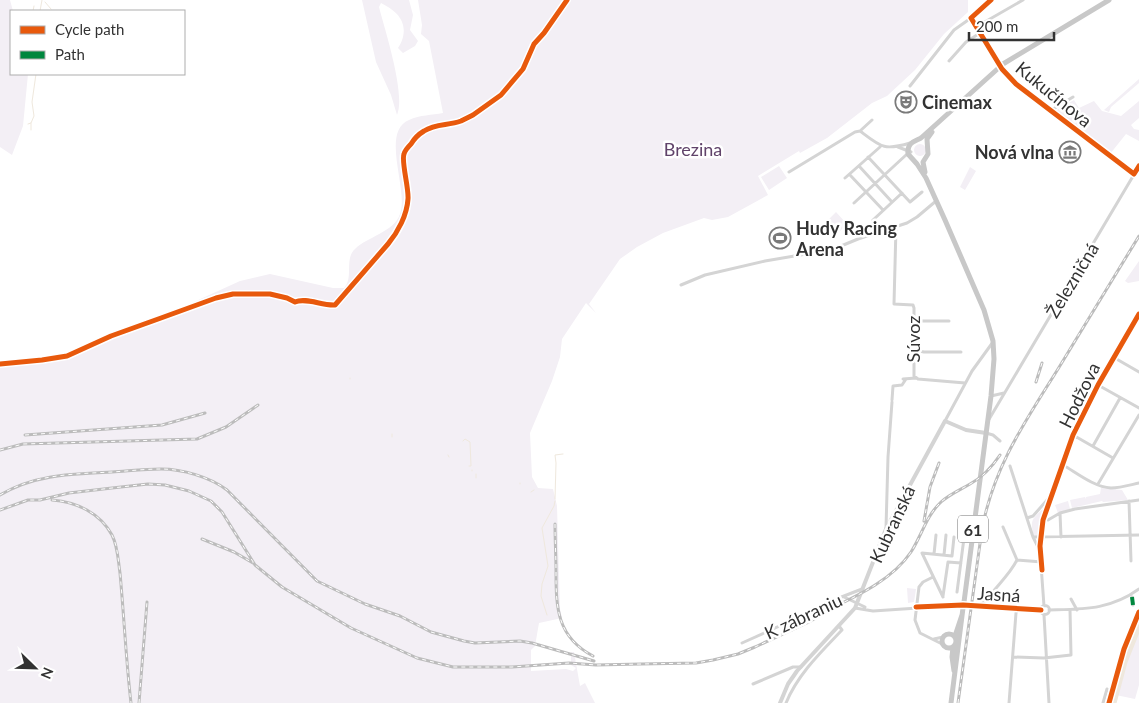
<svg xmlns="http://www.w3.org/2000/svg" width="1139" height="703" font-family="Lato,sans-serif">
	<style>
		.green { fill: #f3eff5 }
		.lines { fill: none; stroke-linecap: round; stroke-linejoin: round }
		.stream { stroke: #efe8dd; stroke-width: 1 }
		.river { stroke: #efe8dd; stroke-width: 5 }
		.minor { stroke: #d4d4d4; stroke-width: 3 }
		.tertiary { stroke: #d4d4d4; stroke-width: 4 }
		.primary { stroke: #c8c8c8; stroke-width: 5 }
		.rail-casing { stroke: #bcbcbc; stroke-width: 3 }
		.rail { stroke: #fff; stroke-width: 1; stroke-dasharray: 4; stroke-linecap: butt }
		.primary-bridge { stroke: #c8c8c8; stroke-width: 5 }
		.quiet { stroke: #00873e; stroke-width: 4; stroke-dasharray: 8 4; stroke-linecap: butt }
		.cycleway-casing { stroke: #fff; stroke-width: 8 }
		.cycleway { stroke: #e8590c; stroke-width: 5 }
		.labels { text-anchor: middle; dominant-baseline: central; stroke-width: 5; stroke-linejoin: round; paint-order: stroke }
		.shield { fill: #fff; stroke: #707070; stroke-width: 1 }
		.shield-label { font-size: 16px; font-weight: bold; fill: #323232 }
		.street-label { font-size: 18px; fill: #323232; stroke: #fff }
		.poi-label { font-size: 18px; font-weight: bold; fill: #323232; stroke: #fff; text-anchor: start }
		.park-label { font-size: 18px; fill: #60436a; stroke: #fff }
	</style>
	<rect width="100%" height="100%" fill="#fff"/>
	<path class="green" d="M0,0H10L13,11H11V74H28L23,126L12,155L0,147Z
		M362,0H409L413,15L410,30L418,41L415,46L403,53L398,48C400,45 402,41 403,37C407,20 395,10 381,3L379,7C385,30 406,95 397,115L391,95L376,62Z
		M418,0H968V12L944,34L915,70L887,96L872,103L827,138L800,153L799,151L758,176L768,195L728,217L712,220L704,218L663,233L637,247L620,259L589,304L596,313L586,303L562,339L560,357L552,381L530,433L532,477L538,488L553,489L557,506L560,609L562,618L539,623L535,646L531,650V671L566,669L573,671L576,668L571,665V652H574L580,686L585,683L595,703H0V367L16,362L66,354L102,336L150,322L240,281L270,274L333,288H344C354,278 344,259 355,249C367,237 394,232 400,214C409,190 380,132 409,120C420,115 432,115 443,113L429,41L421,34L422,25Z
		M1139,79V83L1111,107L1109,112L1104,110Z
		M1074,100L1079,108L1094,101L1102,111L1121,116L1139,101V118L1131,125L1134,129L1139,130V141L1126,134L1110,154L1084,131L1055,111Z
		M914 150a6 6 0 1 1 12 0a6 6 0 1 1-12 0Z
		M779,166L787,178L769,190L761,177Z
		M970,167L976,171L965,190L960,187Z
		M836,212L847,224L836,235L825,223Z
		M1139,261V281L1128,283L1125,281Z
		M1101,488L1122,490L1128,500L1103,502L1102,501L1072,508L1070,500L1085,497L1086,499V497L1100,494Z
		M1068,501L1070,509L1058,513L1055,505Z
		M1044,508L1038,536H1034C1029,520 1033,518 1044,508Z
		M907,588L916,589L914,602L908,603Z
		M1139,614V685L1135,699L1111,694L1121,659Z"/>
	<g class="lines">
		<path class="stream" d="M45,2L51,9
			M33,11L34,6
			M40,11L42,0
			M44,74H45
			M31,123V130
			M28,124L31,123L34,116L32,102L36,74
			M350,379V378
			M392,437V434
			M463,441L465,439L470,442L471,466H469
			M448,455L449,457
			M472,470V471
			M476,478V474
			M520,484V483
			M531,492L534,490
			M555,499L556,463L555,455L563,454
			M547,615L541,596L542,584L548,566L542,528L554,506L555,501"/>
		<path class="river" d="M1114,703L1125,662L1139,627"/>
		<path class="minor" d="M991,0L971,18L1002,69L1016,84L1134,174
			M976,27L1023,0
			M949,61L966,42L980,33
			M910,86L954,30L971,18
			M1050,111L1073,97
			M860,131L872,120
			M898,147L911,152
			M868,157L910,202L922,192
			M859,166L892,202
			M789,172L855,132L860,131C881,147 884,151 910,143
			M850,175L883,210
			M845,178L880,147
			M854,203L906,155
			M873,220L902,193
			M896,227L894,304L913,305L914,308V376L918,379L965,383
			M681,285L705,275L765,261L812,253H824L858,239L907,223L917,217L936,201
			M914,321H949
			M914,350L924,352H961
			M1113,357L1139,372
			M903,379L916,378
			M1098,385L1139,408
			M991,396L1004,393
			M892,400L893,386L902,385L906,379
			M945,421L972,371L993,342
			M988,421L1139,166
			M986,433L993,435L1000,441
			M1073,435L1113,458
			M1093,446L1120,398
			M1063,465C1077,473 1094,487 1111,488C1120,488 1130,485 1139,483
			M1010,466L1033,537L1040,551L1044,606
			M1098,484L1139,415
			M1129,501L1131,561
			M1027,518L1033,516L1048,499
			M1048,520L1060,513
			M1003,527L1017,560
			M886,528L888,457L892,402
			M1033,537L1139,535
			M1061,537L1060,513L1075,509L1139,500
			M1040,551V533L1043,520L1081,419L1105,371L1139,314
			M934,554L936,535
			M944,555L946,535
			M933,577L923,582L919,587L915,620L920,633L942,644
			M957,592L964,538
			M943,596L948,562L961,563
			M844,597L865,607
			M943,597L922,553L952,556L954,537
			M1132,597L1133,605
			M1071,599L1077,610
			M978,602L986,601C996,586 1009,576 1017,560L1042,562
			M1040.5 610a4.5 4.5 0 1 1 9 0a4.5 4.5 0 1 1-9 0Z
			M855,608L873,611L963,605L1041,610
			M1049,610C1084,609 1110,610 1139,589
			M1044,615L1049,703
			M934,639L943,637
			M742,643L806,614L826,603L862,589
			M1013,657L1044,658L1071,655L1070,610
			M753,684L793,667H801
			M786,703C798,674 821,652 842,630L839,626
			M1009,703L1016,613L1018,609
			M1103,703L1107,689"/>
		<path class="tertiary" d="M780,703L788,684L797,671L855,608L886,529L945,421L966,430L986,433"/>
		<path class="primary" d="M925,172L923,162L928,154L927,139L932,132
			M964,602L991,396L994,359L993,341L984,310L945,220L926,178L917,164L908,154C907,143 913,142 921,138L1003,64L1109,0
			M942 641a7 7 0 1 1 14 0a7 7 0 1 1-14 0Z
			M955,636L962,615
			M953,647L952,657L954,671
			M951,703L963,608"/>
		<g class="rail-casing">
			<path id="rail" d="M1036,382L1042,363
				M25,435L162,425L205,413
				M0,450L23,444L197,439L226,427L258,405
				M0,495C35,474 73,474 112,472C128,471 145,469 161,469C182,469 210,477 227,490L317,581L365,604L400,616L431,632L464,641L475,643L520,641L532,643L594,661
				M52,500C77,502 100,513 112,535C118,547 118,560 120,573C124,616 126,660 131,703
				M0,510L28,500H40L69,493L112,488L148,484L165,485L189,491L211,501L222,512L255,565L282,587L351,628L417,658L453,667H512L569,663L596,665L641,664L696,663L713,660L738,654L755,647L809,622L835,607
				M924,521L930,487L939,463
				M555,524C555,540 556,556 556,572C556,608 557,637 593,656
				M202,539L234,552L253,563
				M830,609C859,595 893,579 911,552C922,535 926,516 941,502C950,494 960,490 970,484C983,477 992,467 1000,455
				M139,703L147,602
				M958,703L982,529C994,466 1025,422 1058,369C1085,324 1112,280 1139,236"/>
		</g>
		<use href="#rail" class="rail"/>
		<path class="primary-bridge" d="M963,608L964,602"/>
		<path class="quiet" d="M1132,597L1133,605"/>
		<g class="cycleway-casing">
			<path id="cycleway" d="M991,0L971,18L1002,69L1016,84L1134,174L1139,166
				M0,364L42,360L67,356L111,336L161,318L216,298L233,294H270L287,298L295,302C306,297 322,306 335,305L388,244C398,232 407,215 408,199C409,188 401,161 404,154C405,150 408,147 411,144C414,139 419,134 424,131C436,123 448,126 461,121L473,115L501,95L523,69L534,44L544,33L567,0
				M1042,570L1040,546L1043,520L1073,435L1098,385L1139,314
				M916,607L963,605L1041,610
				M1109,703L1124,649L1139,612"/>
		</g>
		<use href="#cycleway" class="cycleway"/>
	</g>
	<defs>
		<g id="theatre-ring" transform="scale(1.125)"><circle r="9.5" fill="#fff" stroke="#7a7a7a" stroke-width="1.5"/><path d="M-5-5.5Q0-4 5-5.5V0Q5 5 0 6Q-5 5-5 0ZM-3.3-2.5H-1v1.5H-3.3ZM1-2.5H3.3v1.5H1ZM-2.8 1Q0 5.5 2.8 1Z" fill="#7a7a7a"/></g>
		<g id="museum-ring" transform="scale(1.125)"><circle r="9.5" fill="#fff" stroke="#7a7a7a" stroke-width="1.5"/><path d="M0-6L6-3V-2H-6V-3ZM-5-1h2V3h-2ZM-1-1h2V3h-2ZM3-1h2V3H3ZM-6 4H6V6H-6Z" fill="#7a7a7a"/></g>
		<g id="stadium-ring" transform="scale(1.125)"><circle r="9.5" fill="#fff" stroke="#7a7a7a" stroke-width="1.5"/><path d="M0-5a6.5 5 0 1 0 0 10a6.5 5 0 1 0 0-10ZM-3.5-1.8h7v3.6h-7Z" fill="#7a7a7a"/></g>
	</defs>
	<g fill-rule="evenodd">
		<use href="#theatre-ring" x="906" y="102"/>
		<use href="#museum-ring" x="1070" y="152"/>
		<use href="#stadium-ring" x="780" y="238"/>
	</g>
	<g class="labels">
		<rect class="shield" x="958" y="515.5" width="30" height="27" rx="4"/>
		<g class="shield-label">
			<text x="973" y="529">61</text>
		</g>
		<g class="street-label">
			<text transform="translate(1054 94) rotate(39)">Kukučínova</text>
			<text transform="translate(1072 280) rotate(-59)">Železničná</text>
			<text transform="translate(913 339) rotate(-90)">Súvoz</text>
			<text transform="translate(1079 395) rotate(-64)">Hodžova</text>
			<text transform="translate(892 524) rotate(-65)">Kubranská</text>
			<text transform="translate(999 594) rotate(4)">Jasná</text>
			<text transform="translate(803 616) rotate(-25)">K zábraniu</text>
		</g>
		<g class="poi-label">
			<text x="922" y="102">Cinemax</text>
			<text x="1054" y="152" text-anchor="end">Nová vlna</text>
			<text x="796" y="228">Hudy Racing<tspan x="796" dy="21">Arena</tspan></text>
		</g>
		<g class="park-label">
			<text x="693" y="149">Brezina</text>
		</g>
	</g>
	<rect x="10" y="10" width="175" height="65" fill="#ffffff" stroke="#adadad"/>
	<rect x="20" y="26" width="25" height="8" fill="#e8590c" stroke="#adadad"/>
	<text x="55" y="35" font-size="15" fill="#323232">Cycle path</text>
	<rect x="20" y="51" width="25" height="8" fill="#00873e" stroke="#adadad"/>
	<text x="55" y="60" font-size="15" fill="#323232">Path</text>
	<g transform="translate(35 668) rotate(113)" stroke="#ffffff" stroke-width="4" paint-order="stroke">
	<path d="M0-4L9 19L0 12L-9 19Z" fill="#323232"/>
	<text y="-8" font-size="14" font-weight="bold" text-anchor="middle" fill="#323232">N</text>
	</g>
	<path d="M969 32v8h85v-8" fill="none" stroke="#323232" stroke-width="2.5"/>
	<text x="976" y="32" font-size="15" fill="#323232" stroke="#ffffff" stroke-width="4" paint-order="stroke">200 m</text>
</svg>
